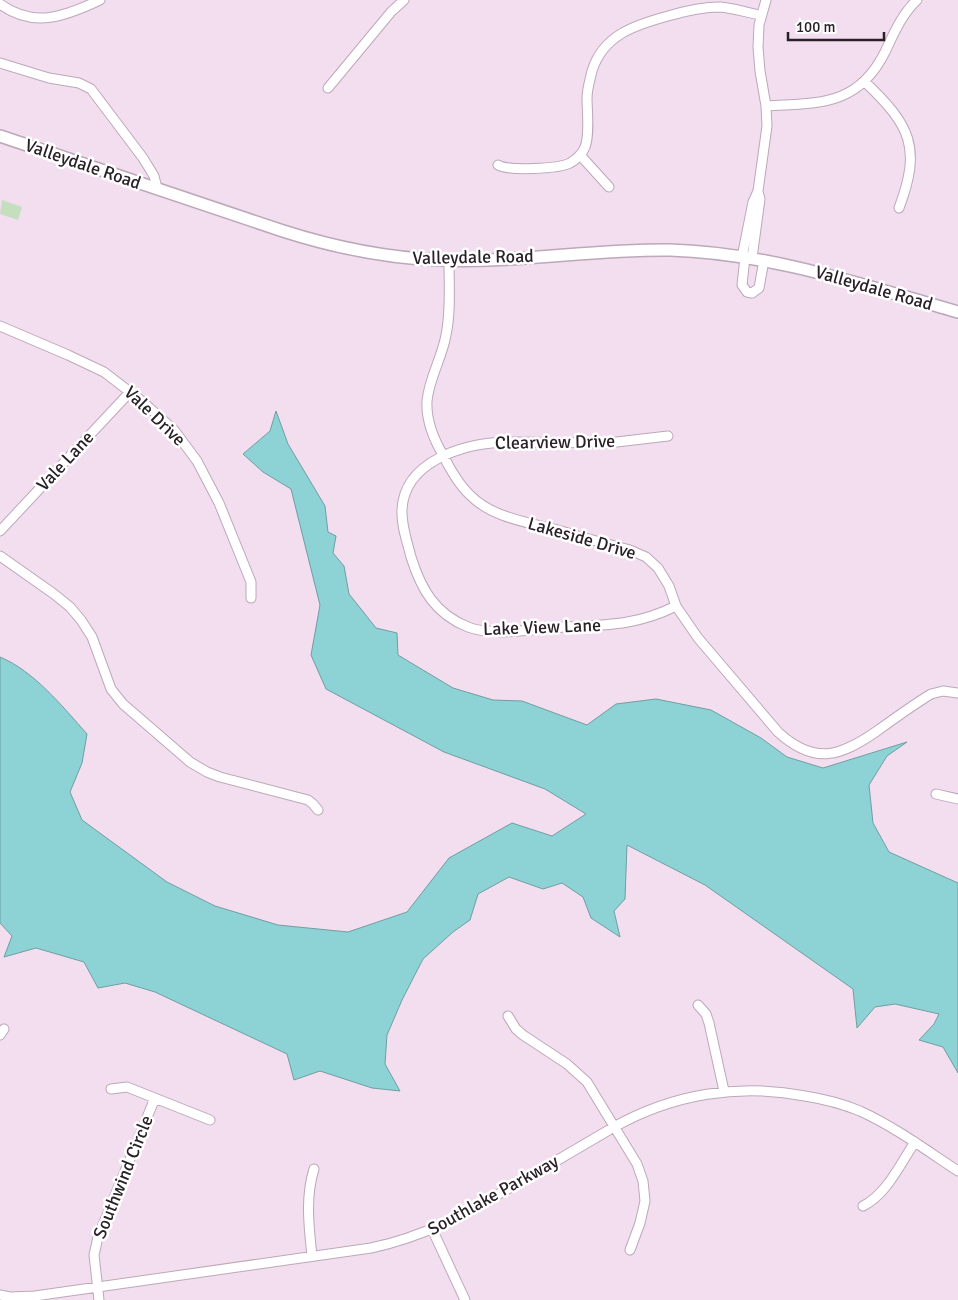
<svg xmlns="http://www.w3.org/2000/svg" width="958" height="1300" font-family="Signika,sans-serif">
	<style>
		.pitch { fill: #c4debe }
		.water { fill: #8dd3d5; stroke: #6f9ea1 }
		.lines { fill: none; stroke-linecap: round; stroke-linejoin: round }
		.minor-casing { stroke: #bca8b9; stroke-width: 11 }
		.major-casing { stroke: #bca8b9; stroke-width: 14 }
		.minor { stroke: #fff; stroke-width: 9 }
		.major { stroke: #fff; stroke-width: 11 }
		.labels { text-anchor: middle; dominant-baseline: central; stroke-width: 5; stroke-linejoin: round; paint-order: stroke }
		.street-label { font-size: 18px; fill: #292128; stroke: #fff }
	</style>
	<rect width="100%" height="100%" fill="#f3def0"/>
	<path class="pitch" d="M2,200L22,207L18,220L0,214Z"/>
	<path class="water" d="M276,411L288,444L325,506L328,532L336,536L333,553L344,566L349,594L361,609L376,628L397,633L398,655L453,688L493,700L522,701L587,725L616,704L656,699L711,710L761,738L787,757L823,768L907,742L887,756L869,785L873,823L889,852L958,883V1073L943,1047L919,1040L934,1024L939,1014L895,1004L875,1007L857,1028L853,989L705,885L627,845L625,899L614,911L620,937L591,918L583,897L562,883L543,889L509,877L478,894L470,920L453,932L423,959L402,1000L387,1035L385,1064L400,1091L372,1088L320,1071L294,1080L287,1054L155,992L125,983L98,988L84,962L36,948L4,957L12,936L0,923V657C34,671 63,707 87,734L82,763L70,792L82,820L167,882L215,906L278,925L348,932L407,912L449,858L512,823L552,836L586,814L545,789L444,752L326,689L311,655L320,605L291,489L263,472L243,454L270,431Z"/>
	<g class="lines">
		<g class="minor-casing">
			<path id="minor" d="M0,4C34,29 66,16 100,0
				M0,63L49,78L79,83L91,89L143,158L154,176L157,188
				M865,82C910,125 922,147 899,208
				M328,88L391,12L404,0
				M766,106C820,103 858,106 885,52C894,33 902,14 917,0
				M580,155L609,187
				M498,165C508,171 559,169 570,163C576,160 583,153 585,147C590,135 587,110 587,98C587,89 590,80 592,71C603,35 635,25 668,16C685,11 702,7 720,7C734,8 748,13 761,15
				M742,257L753,202L758,191L767,126L766,106L760,71L758,47L759,25L766,0
				M745,257L742,285L747,292L752,293L759,288L764,260
				M752,258L760,199L758,192
				M449,260C449,285 451,311 446,335C442,358 429,378 427,401C426,420 433,438 443,455C450,469 458,484 470,495C492,518 531,523 561,531C584,538 607,544 630,550L646,557L658,568L669,586L676,606L698,638L778,732C815,766 841,756 877,731C895,718 913,705 931,694L943,691L958,693
				M0,326L68,355L104,372L143,402L174,430L197,461L219,503L251,582V598
				M668,436L608,443L503,442C463,444 405,461 402,509C401,525 407,541 411,557C421,589 435,614 468,627C493,637 539,628 566,627C608,625 638,625 676,606
				M0,531L130,392
				M0,556L54,594L70,607L81,620L92,637L111,689L123,704L190,762L207,772L220,777L308,800L313,804L318,810
				M936,794L958,799
				M698,1005L706,1014L709,1023L724,1091
				M508,1016L516,1029L523,1035L567,1064L587,1082L637,1164L643,1181L645,1201L640,1223L630,1250
				M0,1035L4,1029
				M111,1089L127,1087L210,1120
				M863,1206C887,1194 900,1164 915,1142
				M432,1229L465,1300
				M312,1256C309,1227 305,1198 314,1169
				M0,1295L10,1297L35,1296L371,1248C424,1237 465,1214 511,1187C546,1167 580,1147 614,1127C673,1094 739,1083 805,1096C824,1099 843,1104 860,1111C895,1127 926,1150 958,1171
				M99,1300L94,1255L98,1237L155,1098"/>
		</g>
		<g class="major-casing">
			<path id="major" d="M0,136L283,231C333,247 386,258 439,260C516,263 593,249 670,250C769,253 863,285 958,312"/>
		</g>
		<use href="#minor" class="minor"/>
		<use href="#major" class="major"/>
	</g>
	<g class="labels">
		<g class="street-label">
			<text transform="translate(83 164) rotate(19)">Valleydale Road</text>
			<text transform="translate(473 257) rotate(-1)">Valleydale Road</text>
			<text transform="translate(874 288) rotate(16)">Valleydale Road</text>
			<text transform="translate(155 416) rotate(44)">Vale Drive</text>
			<text transform="translate(555 442) rotate(-1)">Clearview Drive</text>
			<text transform="translate(65 461) rotate(-47)">Vale Lane</text>
			<text transform="translate(582 538) rotate(16)">Lakeside Drive</text>
			<text transform="translate(542 627) rotate(-2)">Lake View Lane</text>
			<text transform="translate(123 1177) rotate(-68)">Southwind Circle</text>
			<text transform="translate(493 1195) rotate(-29)">Southlake Parkway</text>
		</g>
	</g>
	<path d="M788 32v8h96v-8" fill="none" stroke="#292128" stroke-width="2.5"/>
	<text x="796" y="32" font-size="15" fill="#292128" stroke="#ffffff" stroke-width="4" paint-order="stroke">100 m</text>
</svg>
